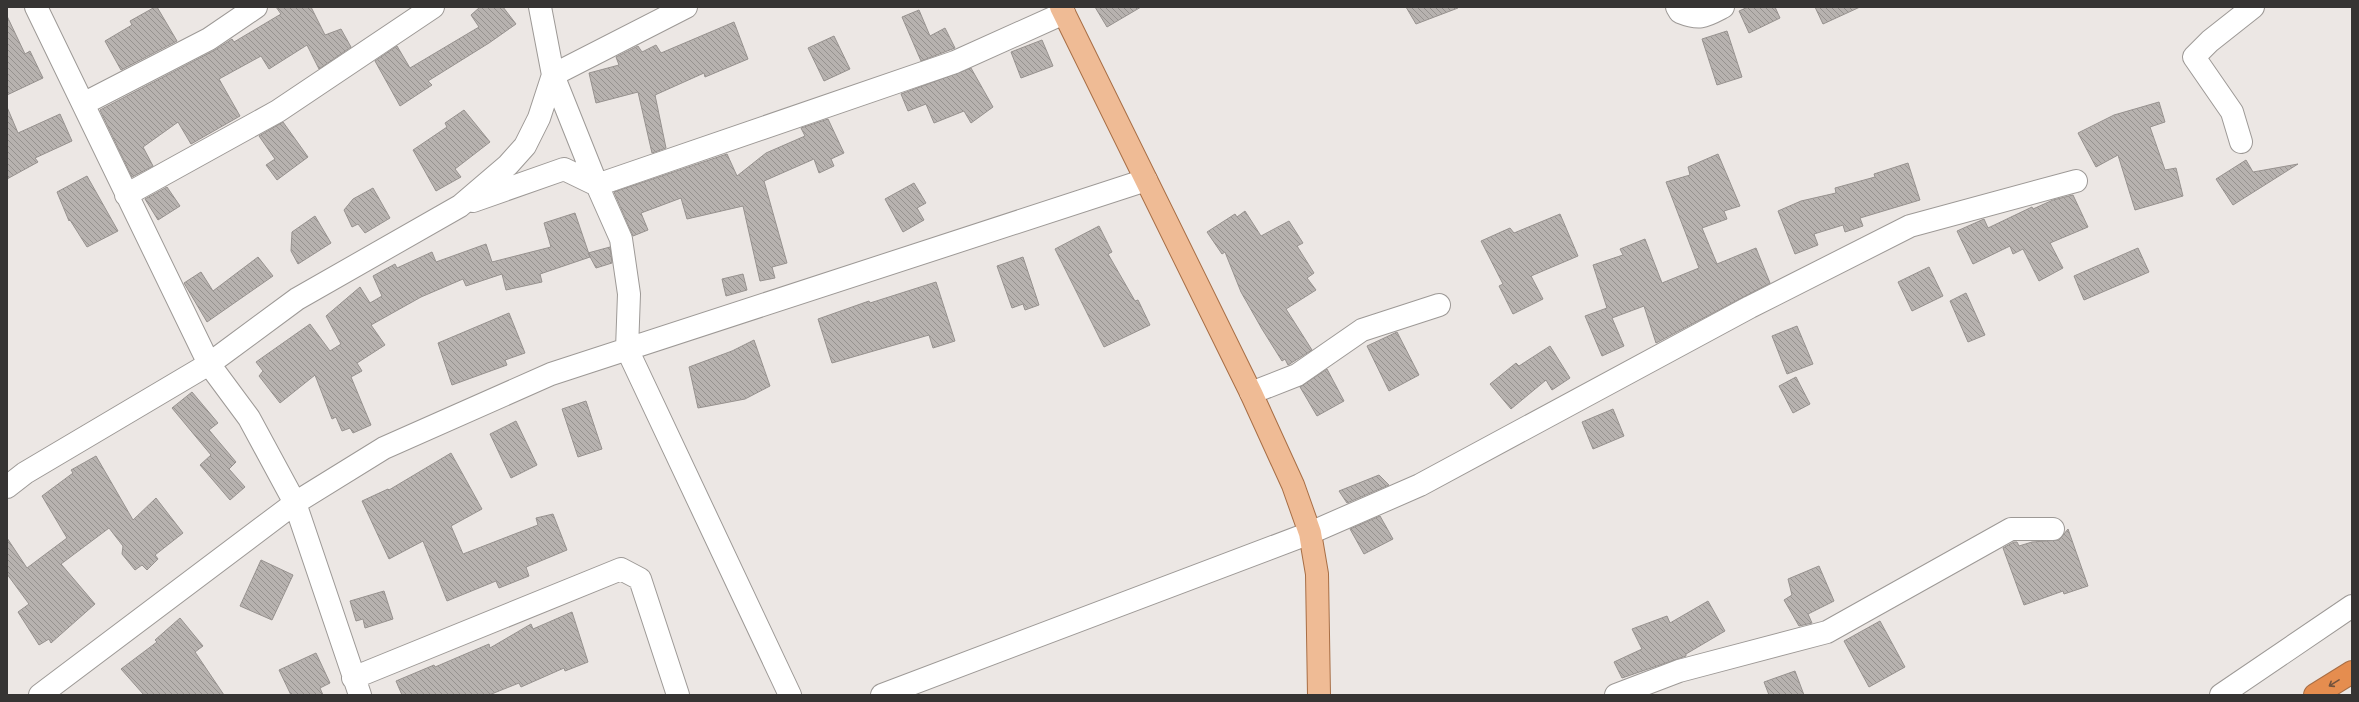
<svg xmlns="http://www.w3.org/2000/svg" width="2359" height="702" font-family="Mulish,sans-serif">
	<style>
		.building { fill: url(#building-back-hatch); stroke: #97928f }
		.lines { fill: none; stroke-linecap: round; stroke-linejoin: round }
		.minor-casing { stroke: #9d9996; stroke-width: 24 }
		.major-casing { stroke: #a86e45; stroke-width: 24 }
		.highway-casing { stroke: #a86e45; stroke-width: 24 }
		.minor { stroke: #fff; stroke-width: 22 }
		.major { stroke: #efbb95; stroke-width: 22 }
		.highway { stroke: #e58d4f; stroke-width: 22 }
		.oneway { stroke: #73533d }
	</style>
	<defs>
		<pattern id="building-back-hatch" width="6" height="6" patternUnits="userSpaceOnUse"><rect width="6" height="6" fill="#b7b2af"/><path d="M-1 5l2 2M0 0l6 6M5-1l2 2" fill="none" stroke="#96928f"/></pattern>
	</defs>
	<rect width="100%" height="100%" fill="#ece7e4"/>
	<path class="building" d="M155,7H157L177,41L121,70L105,41L132,25L130,21Z
		M276,7H311L325,35L341,29L351,47L319,69L307,45L269,69L261,56L219,79L240,116L191,144L178,122L143,147L153,166L132,177L100,110L215,50L232,39L234,42L281,14Z
		M480,7H503L516,24L489,43L428,81L432,85L400,106L375,61L397,46L410,68L479,27L471,15Z
		M1095,7H1141L1107,27Z
		M1406,7H1457L1458,8L1416,24Z
		M1748,7H1775L1780,18L1749,33L1739,11Z
		M1815,7H1860L1823,24Z
		M919,10L930,36L945,28L955,48L921,61L902,17Z
		M7,16L25,54L30,51L43,78L7,95Z
		M734,22L748,59L705,77L704,73L655,95L666,148L652,153L638,92L596,103L589,73L619,65L616,57L638,46L642,52L656,45L661,53Z
		M1727,31L1742,77L1717,85L1702,39Z
		M834,36L850,69L824,81L808,48Z
		M1042,40L1053,66L1021,78L1011,52Z
		M971,68L993,107L971,123L964,111L934,123L926,104L908,111L901,94Z
		M2159,102L2165,122L2150,127L2165,170L2176,168L2183,196L2135,210L2118,155L2096,167L2078,133L2114,115Z
		M7,107L18,133L60,114L72,141L35,158L38,162L7,179Z
		M464,110L490,142L455,169L461,177L436,191L413,150L447,127L445,123Z
		M828,119L844,153L831,159L834,166L819,173L814,159L764,181L787,263L772,267L775,278L760,281L743,206L687,219L681,198L641,213L648,230L633,236L614,192L727,154L737,176L766,153L805,136L801,128Z
		M283,122L308,157L277,180L266,165L275,159L259,136Z
		M1718,154L1740,206L1724,211L1727,219L1702,228L1717,264L1756,248L1770,283L1656,343L1644,306L1612,318L1624,346L1602,356L1585,316L1607,308L1593,265L1623,255L1620,249L1645,239L1662,283L1699,268L1666,182L1690,175L1688,167Z
		M2246,160L2253,172L2298,164L2233,205L2216,179Z
		M1908,163L1920,200L1860,218L1863,226L1845,232L1843,225L1814,234L1818,245L1795,254L1778,211L1801,201L1836,193L1835,188L1875,177L1874,174Z
		M87,176L118,231L87,247L70,220L69,221L57,192Z
		M914,183L926,203L917,208L924,220L903,232L885,199Z
		M167,187L180,206L158,220L145,199Z
		M373,188L390,218L365,233L358,224L352,227L344,210L353,199Z
		M2073,195L2088,227L2050,243L2063,268L2039,281L2023,249L2013,254L2010,246L1973,264L1957,231L1984,219L1988,228L2032,207L2033,209L2053,200Z
		M1245,211L1261,236L1289,221L1303,243L1297,246L1314,273L1307,278L1316,290L1286,309L1312,350L1288,365L1285,359L1282,361L1262,329L1241,292L1225,252L1222,254L1207,232L1235,214L1237,217Z
		M575,213L590,257L540,274L542,282L506,290L502,274L466,286L463,279L421,297L371,325L385,345L357,363L362,371L351,377L371,425L353,433L350,428L342,431L336,417L332,419L315,375L280,403L259,376L263,371L256,362L310,324L330,351L341,344L326,316L360,287L370,303L382,296L373,276L395,264L397,268L432,252L436,262L486,244L492,262L551,247L544,223Z
		M1560,214L1578,256L1531,276L1543,299L1513,314L1499,286L1503,284L1481,241L1510,228L1514,233Z
		M315,216L331,243L298,264L291,251L292,232Z
		M1099,226L1112,252L1108,254L1135,301L1138,300L1150,325L1104,347L1055,249Z
		M610,247L612,263L596,268L588,253Z
		M2138,248L2149,272L2084,300L2074,276Z
		M258,257L273,276L207,322L184,283L201,272L213,291Z
		M1023,257L1039,305L1025,310L1023,304L1012,308L997,266Z
		M1929,267L1943,296L1912,311L1898,282Z
		M743,274L747,290L726,296L722,279Z
		M936,282L955,341L933,348L929,335L832,363L818,319L869,301L870,303Z
		M1966,293L1985,335L1968,342L1950,301Z
		M509,313L525,353L505,360L507,365L452,385L438,343Z
		M1797,326L1813,364L1787,374L1772,336Z
		M1397,332L1419,375L1389,391L1367,346Z
		M754,340L770,386L745,399L698,408L689,367L732,351Z
		M1550,346L1570,378L1552,390L1546,380L1511,409L1490,384L1516,363L1519,366Z
		M1327,369L1344,401L1317,416L1300,387Z
		M1796,377L1810,404L1793,413L1779,386Z
		M192,392L218,423L209,430L236,462L229,469L245,487L230,500L200,465L211,455L172,408Z
		M586,401L602,449L578,457L562,409Z
		M1613,409L1624,436L1593,449L1582,422Z
		M516,421L537,465L511,478L490,434Z
		M451,453L482,509L451,526L463,554L538,525L536,518L553,514L567,550L526,567L529,576L499,588L496,581L447,601L423,541L389,559L362,501L388,489L389,490Z
		M96,456L133,520L156,498L183,533L155,555L158,559L147,570L142,565L135,570L122,554L123,546L109,528L61,564L95,604L51,643L49,639L39,645L18,612L29,604L7,574V538L27,568L67,538L42,496L73,473L71,470Z
		M1379,475L1389,485L1347,503L1339,491Z
		M1380,516L1393,539L1364,554L1350,529Z
		M2068,529L2088,586L2064,594L2063,591L2024,605L2003,548L2014,542H2017L2019,546L2032,542L2059,540Z
		M261,560L293,575L272,620L240,606Z
		M1819,566L1834,601L1808,614L1812,623L1799,626L1784,600L1792,595L1788,579Z
		M384,591L393,619L365,628L363,619L356,621L350,601Z
		M1708,601L1725,631L1686,654V656L1622,678L1614,662L1642,649L1632,629L1667,616L1670,623Z
		M572,612L588,662L565,671L564,668L521,687L519,683L489,695H402L396,681L434,665L435,667L489,644L490,648L531,624L533,629Z
		M180,618L203,646L195,652L224,695H144L121,669L157,642L155,640Z
		M1880,621L1905,667L1869,687L1844,641Z
		M316,653L330,683L320,688L323,695H291L279,670Z
		M1795,671L1804,695H1769L1764,682Z"/>
	<g class="lines">
		<g class="minor-casing">
			<path id="minor" d="M36,7L209,364L249,418L295,503L360,695
				M540,7L553,75L597,185L621,239L629,294L627,349L790,695
				M1677,7L1680,12C1700,20 1704,17 1723,7
				M83,104L209,39L256,7
				M2241,142L2232,112L2194,57L2210,41L2253,7
				M126,195L278,111L433,7
				M473,201L564,169L597,185L955,62L1064,13
				M1251,393L1297,375L1362,330L1439,305
				M7,487L25,473L209,364L297,299L460,206L508,165L525,146L539,118L553,75L686,7
				M353,678L621,569L640,579L678,695
				M40,695L295,503L384,448L551,374L1146,180
				M882,695L1310,533L1420,485L1750,307L1910,226L2076,181
				M1616,695L1679,671L1827,632L2011,529H2053
				M2221,695L2352,606"/>
		</g>
		<g class="major-casing">
			<path id="major" d="M1061,7L1251,393L1293,485L1310,533L1317,574L1319,695"/>
		</g>
		<g class="highway-casing">
			<path id="highway" d="M2315,695L2352,672"/>
		</g>
		<use href="#minor" class="minor"/>
		<use href="#major" class="major"/>
		<use href="#highway" class="highway"/>
	</g>
	<defs><path id="oneway-shaft" d="M-6 0H5M1.5-3L5.5 0L1.5 3" fill="none" stroke-width="1.6" stroke-linecap="round" stroke-linejoin="round"/></defs>
	<use class="oneway" href="#oneway-shaft" transform="translate(2334 683) rotate(148)"/>
	<rect width="2359" height="702" fill="none" stroke="#363433" stroke-width="16"/>
</svg>
